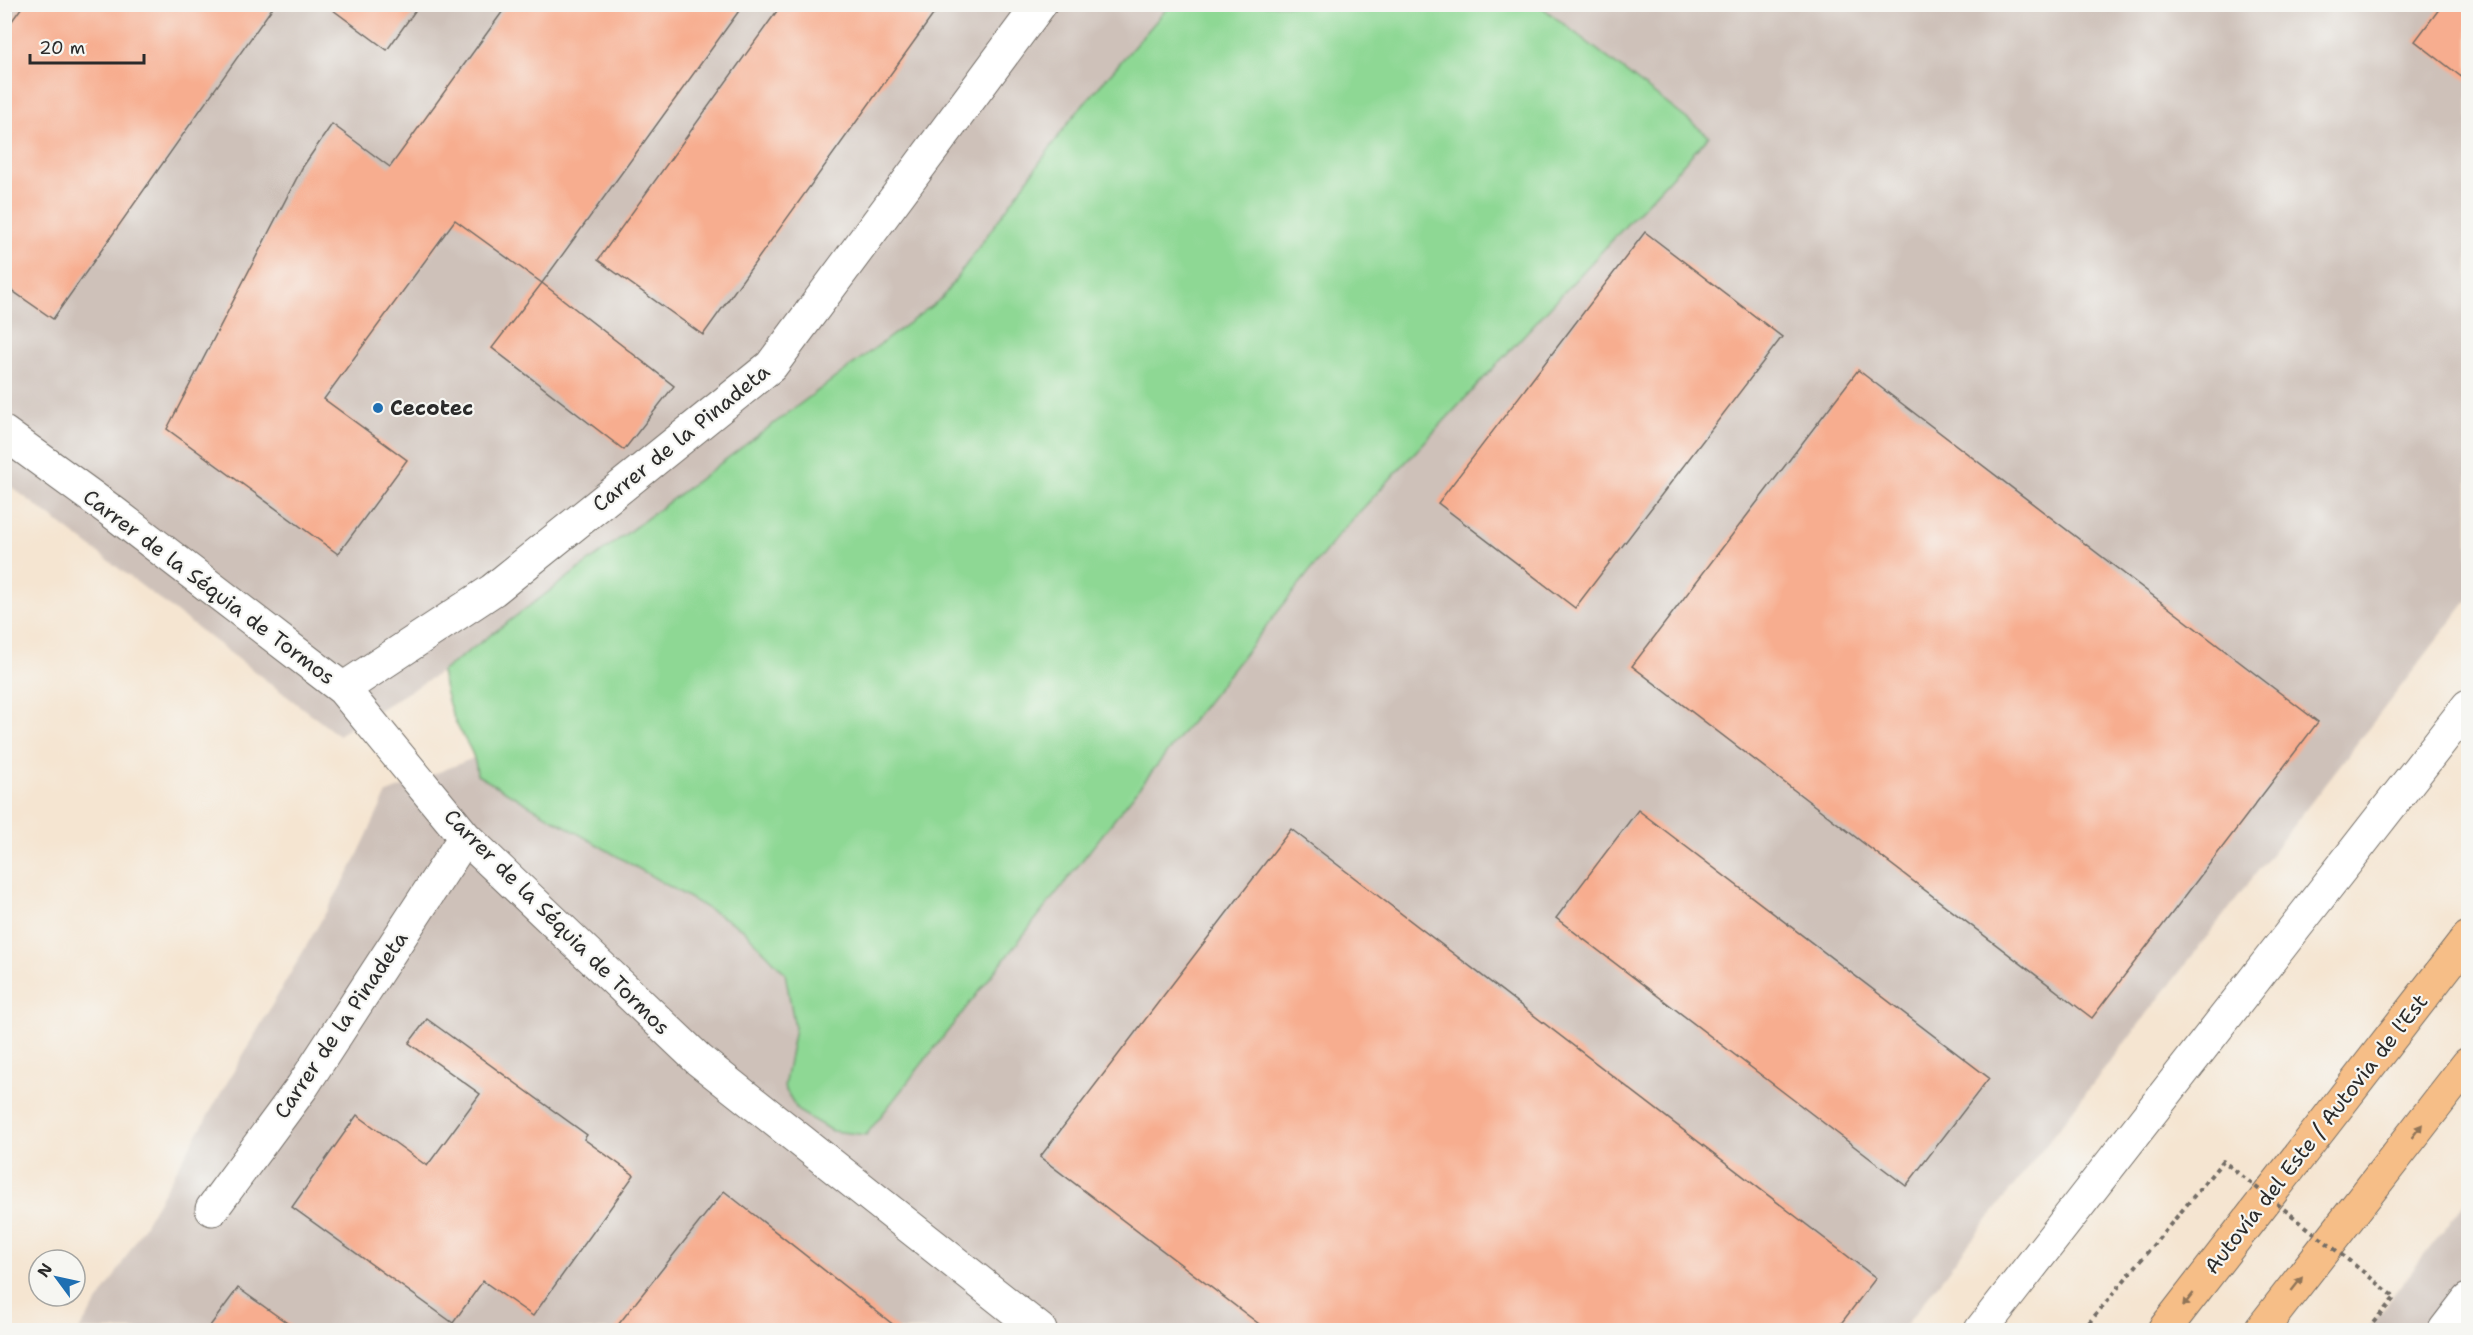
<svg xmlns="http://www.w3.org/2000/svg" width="2473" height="1335" font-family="'Shantell Sans',sans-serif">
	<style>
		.industrial { fill: #cec1b9 }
		.green { fill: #8ed894; stroke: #5c8260; stroke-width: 1.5 }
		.building { fill: #f7ad8f }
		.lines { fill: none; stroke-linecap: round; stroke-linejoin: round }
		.street-casing { stroke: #726c65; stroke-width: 35 }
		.highway-casing { stroke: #726c65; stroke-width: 35 }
		.street { stroke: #fff; stroke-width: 33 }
		.highway { stroke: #f6be87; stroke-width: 33 }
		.path-bridge { stroke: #726c65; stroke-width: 4; stroke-dasharray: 4.5 4.5; stroke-linecap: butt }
		.oneway { fill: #907459 }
		.poi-dot { fill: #1f6fb2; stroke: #f6f6f2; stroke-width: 2 }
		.labels { text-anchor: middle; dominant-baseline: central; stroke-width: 4.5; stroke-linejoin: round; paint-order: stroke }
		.poi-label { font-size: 21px; font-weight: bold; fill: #2b2b2b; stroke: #f6f6f2; text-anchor: start }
		.street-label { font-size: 21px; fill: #2b2b2b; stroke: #f6f6f2 }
	</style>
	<rect width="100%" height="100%" fill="#f6f6f2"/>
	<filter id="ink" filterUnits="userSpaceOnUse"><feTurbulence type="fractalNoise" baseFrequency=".0167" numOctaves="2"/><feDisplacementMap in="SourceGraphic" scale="12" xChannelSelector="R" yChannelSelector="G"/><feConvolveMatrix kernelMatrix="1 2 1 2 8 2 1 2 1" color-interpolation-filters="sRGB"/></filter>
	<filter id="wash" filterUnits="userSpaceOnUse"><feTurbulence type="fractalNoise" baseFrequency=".008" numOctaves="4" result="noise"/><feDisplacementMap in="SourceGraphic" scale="24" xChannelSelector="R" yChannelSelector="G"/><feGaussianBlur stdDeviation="1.35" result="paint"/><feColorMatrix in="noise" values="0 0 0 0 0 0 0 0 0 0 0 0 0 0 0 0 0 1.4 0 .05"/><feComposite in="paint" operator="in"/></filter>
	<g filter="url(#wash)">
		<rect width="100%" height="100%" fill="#f5e5d1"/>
		<path class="industrial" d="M4,5H1170L1071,119L942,298L441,672L338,735L5,482Z
			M1539,5H2468V600L1902,1330H79L116,1274L351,869L387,793L476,757L477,775L743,929L785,973L795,1028L784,1087L866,1135L1339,534L1709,136Z
			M2468,1198V1330H2367L2403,1283Z"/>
		<path class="green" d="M1170,5H1539L1709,136L1339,534L866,1135L832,1131L798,1111L784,1087L795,1028L785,973L743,929L477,775C475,750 466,744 456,723C448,706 445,690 441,672L942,298L1071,119Z"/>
		<g id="blocks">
			<path class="building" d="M24,4H275L53,319L4,285V32Z
				M325,4H420L387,50Z
				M508,4H744L542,283L455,220L324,399L407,460L338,554L167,429L302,168L332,124L390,167Z
				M782,4H941L703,335L598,260Z
				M2443,4H2468V82L2415,41Z
				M1645,232L1782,337L1575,608L1438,503Z
				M542,283L674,386L624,450L492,348Z
				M1858,370L2318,722L2092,1018L1632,666Z
				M1638,810L1989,1078L1906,1186L1556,918Z
				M1291,829L1876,1278L1836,1330H1267L1040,1157Z
				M427,1019L587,1135L584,1139L634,1175L533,1316L483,1281L453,1323L292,1207L357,1115L427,1166L480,1094L409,1043Z
				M724,1191L900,1330H614Z
				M238,1288L297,1330H207Z"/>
		</g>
	</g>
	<g filter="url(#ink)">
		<use href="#blocks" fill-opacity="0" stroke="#726c65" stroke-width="1.5"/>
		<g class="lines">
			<g class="street-casing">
				<path id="street" d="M4,433L114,513L343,689L465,837L699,1060L1040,1330
					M343,689L493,590L771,366L1040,4
					M212,1209L302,1087L465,837
					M1981,1330L2468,706
					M2445,1330L2468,1300"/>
			</g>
			<g class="highway-casing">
				<path id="highway" d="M2164,1330L2468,938
					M2261,1330L2468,1064"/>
			</g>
			<use href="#street" class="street"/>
			<use href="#highway" class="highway"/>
			<path class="path-bridge" d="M2083,1330L2223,1161L2395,1297L2367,1330"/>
		</g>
		<defs><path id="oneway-solid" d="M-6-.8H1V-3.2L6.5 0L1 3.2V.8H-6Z" transform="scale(1.5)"/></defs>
		<g class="oneway">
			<use href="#oneway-solid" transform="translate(2417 1131) rotate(-52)"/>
			<use href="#oneway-solid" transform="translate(2297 1284) rotate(-52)"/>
			<use href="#oneway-solid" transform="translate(2188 1300) rotate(128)"/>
		</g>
	</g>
	<circle class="poi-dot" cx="378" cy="408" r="6"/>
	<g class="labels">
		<g class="poi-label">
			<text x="390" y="408">Cecotec</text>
		</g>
		<g class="street-label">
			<text transform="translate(681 438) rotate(-39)">Carrer de la Pinadeta</text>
			<text transform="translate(209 587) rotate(37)">Carrer de la Séquia de Tormos</text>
			<text transform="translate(557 922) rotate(45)">Carrer de la Séquia de Tormos</text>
			<text transform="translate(341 1025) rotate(-56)">Carrer de la Pinadeta</text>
			<text transform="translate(2316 1134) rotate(-52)">Autovía del Este / Autovia de l'Est</text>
		</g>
	</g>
	<rect width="2473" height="1335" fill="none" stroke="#f6f6f2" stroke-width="24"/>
	<g transform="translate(57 1278) rotate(303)"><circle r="28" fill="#f6f6f2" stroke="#a5a5a2" stroke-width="1.5"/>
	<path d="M0-4.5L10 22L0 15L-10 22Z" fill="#1f6fb2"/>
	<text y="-9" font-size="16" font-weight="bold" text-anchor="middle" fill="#2b2b2b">N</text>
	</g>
	<path d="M30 54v9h114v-9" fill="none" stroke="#2b2b2b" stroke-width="3"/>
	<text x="39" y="54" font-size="18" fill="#2b2b2b" stroke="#f6f6f2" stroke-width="4.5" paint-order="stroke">20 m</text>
</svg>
